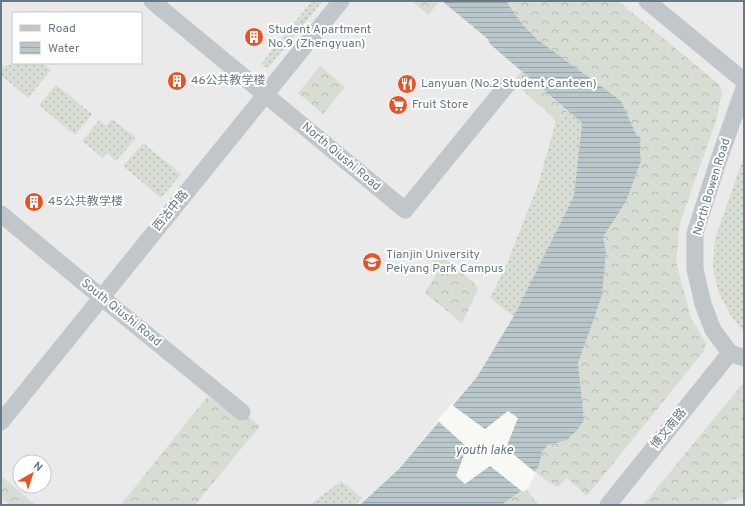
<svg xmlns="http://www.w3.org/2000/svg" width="745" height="506" font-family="Overpass,'Noto Sans SC',sans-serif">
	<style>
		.built { fill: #e9eae9; fill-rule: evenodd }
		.grass { fill: url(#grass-dots) }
		.forest { fill: url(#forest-crowns) }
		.water { fill: url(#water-rules) }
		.pier { fill: #f8f8f5 }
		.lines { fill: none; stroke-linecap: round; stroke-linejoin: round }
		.minor { stroke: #c1c6ca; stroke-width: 17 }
		.labels { text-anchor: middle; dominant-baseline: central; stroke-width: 4; stroke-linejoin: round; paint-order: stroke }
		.poi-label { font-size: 12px; fill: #667987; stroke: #fff; text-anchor: start }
		.street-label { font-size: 12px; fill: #667987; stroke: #fff }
		.water-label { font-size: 13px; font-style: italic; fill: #627a83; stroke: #fff }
	</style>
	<defs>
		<pattern id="grass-dots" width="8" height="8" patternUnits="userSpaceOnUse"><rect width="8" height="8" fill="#d8ddd4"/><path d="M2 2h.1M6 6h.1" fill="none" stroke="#b3b8b2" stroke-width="1.8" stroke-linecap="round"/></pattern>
		<pattern id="forest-crowns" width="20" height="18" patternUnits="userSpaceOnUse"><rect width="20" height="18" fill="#d8ddd4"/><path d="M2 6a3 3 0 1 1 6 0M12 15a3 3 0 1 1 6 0" fill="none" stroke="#b3b8b2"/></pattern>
		<pattern id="water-rules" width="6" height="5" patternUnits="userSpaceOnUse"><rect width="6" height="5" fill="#b9c6ca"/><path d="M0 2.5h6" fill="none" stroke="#9aa6aa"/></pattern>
	</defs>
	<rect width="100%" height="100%" fill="#f8f8f5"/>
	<path class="built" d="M1,1H744V505H1ZM13,13H141V63H13ZM20,462H44V486H20Z"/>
	<path class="grass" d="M312,1H323L268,68L261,64Z
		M16,63H42L51,70L28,98L1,75V67Z
		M56,85L92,114L75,135L39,105Z
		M567,111L582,123L574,196L514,317L490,298L506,266L538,185L556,121Z
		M112,119L136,138L116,161L107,153L103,158L82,141L99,120L106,126Z
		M143,143L181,174L161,198L123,166Z
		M744,156V332L731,316L718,291L713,267L715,239Z
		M341,481L362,498L355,505H310Z"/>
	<path class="forest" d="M412,1H440L428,15Z
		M507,1H618L720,85L722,92L717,118L680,223L676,262L691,318L706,343L704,351L587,496L567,478L558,487L544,479L535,471L539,465L542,452L548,445L567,440L584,420L578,363L595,316L606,252L603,237L626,203L641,161L640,151L641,147L639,144L640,137L637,136L621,101L538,40L523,25L510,7Z
		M320,66L345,87L323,114L298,93Z
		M522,72L567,111L556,121L544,109L513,82L519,74Z
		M438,252L475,284L478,289L462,323L425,293L436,274L428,270Z
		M744,382V497L730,500L720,505H643Z
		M207,397L247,416L260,426L195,505H124L122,503Z
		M1,476L36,505H10L1,498Z
		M525,488L539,505H501Z"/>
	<path class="water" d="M442,1H507L510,7L523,25L538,40L621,101L637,136L640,137L641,140L639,144L641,147L640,151L641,161L626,202L603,237L606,252L602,294L595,316L578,363L584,420L578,429L567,440L548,445L542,452L539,465L525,488L501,505H360L399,469L477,377L514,316L574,196L582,123L490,44L488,39Z"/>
	<path class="pier" d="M463,391H464L452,405L485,429L508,411L518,418L506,448L536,473L527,489L523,492L490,466L465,484L456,476L467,447L438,421L427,432Z"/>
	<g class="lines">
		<path class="minor" d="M152,1L405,210L507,85
			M647,1L744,81
			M1,214L101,297L242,412
			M730,353L713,330L703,304L695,269V233L718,162L744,88
			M730,353L744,358
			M1,422L341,1
			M608,505L730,353"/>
	</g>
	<defs>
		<g id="building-disc" transform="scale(1)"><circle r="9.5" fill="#e95325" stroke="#fff"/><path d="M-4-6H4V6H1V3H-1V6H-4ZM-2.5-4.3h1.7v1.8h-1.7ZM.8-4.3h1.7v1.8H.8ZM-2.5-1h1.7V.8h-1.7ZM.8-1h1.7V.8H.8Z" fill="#fff"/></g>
		<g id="restaurant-disc" transform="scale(1)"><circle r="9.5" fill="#e95325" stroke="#fff"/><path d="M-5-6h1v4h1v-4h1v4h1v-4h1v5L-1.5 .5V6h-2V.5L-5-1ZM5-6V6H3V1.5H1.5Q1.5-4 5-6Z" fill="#fff"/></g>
		<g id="supermarket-disc" transform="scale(1)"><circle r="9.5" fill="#e95325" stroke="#fff"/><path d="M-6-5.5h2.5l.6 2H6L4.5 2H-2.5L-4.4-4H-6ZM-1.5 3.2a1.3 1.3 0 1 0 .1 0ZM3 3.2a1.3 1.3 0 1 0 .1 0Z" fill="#fff"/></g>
		<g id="university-disc" transform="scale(1)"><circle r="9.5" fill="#e95325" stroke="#fff"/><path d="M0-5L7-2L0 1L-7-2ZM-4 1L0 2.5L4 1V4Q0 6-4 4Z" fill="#fff"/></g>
	</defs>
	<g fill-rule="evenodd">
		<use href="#building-disc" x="254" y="37"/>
		<use href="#building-disc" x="177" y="81"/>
		<use href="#restaurant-disc" x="407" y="84"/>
		<use href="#supermarket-disc" x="398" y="105"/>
		<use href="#building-disc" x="34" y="202"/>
		<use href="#university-disc" x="372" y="262"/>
	</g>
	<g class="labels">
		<g class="poi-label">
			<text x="268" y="30">Student Apartment<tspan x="268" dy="14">No.9 (Zhengyuan)</tspan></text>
			<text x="191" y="81">46公共教学楼</text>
			<text x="421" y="84">Lanyuan (No.2 Student Canteen)</text>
			<text x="412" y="105">Fruit Store</text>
			<text x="48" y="202">45公共教学楼</text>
			<text x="386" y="255">Tianjin University<tspan x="386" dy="14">Peiyang Park Campus</tspan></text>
		</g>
		<g class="street-label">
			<text transform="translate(341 157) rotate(40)">North Qiushi Road</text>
			<text transform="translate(712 187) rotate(-73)">North Bowen Road</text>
			<text transform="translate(171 211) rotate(-51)">西沽中路</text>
			<text transform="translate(121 313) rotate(39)">South Qiushi Road</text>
			<text transform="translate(669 429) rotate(-51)">博文南路</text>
		</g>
		<g class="water-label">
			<text x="484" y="451">youth lake</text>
		</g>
	</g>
	<rect width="745" height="506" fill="none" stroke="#667987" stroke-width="4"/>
	<rect x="12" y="12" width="130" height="52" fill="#ffffff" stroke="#c2c9cf"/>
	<rect x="20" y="25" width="20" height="6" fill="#c1c6ca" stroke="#c2c9cf"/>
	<text x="48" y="32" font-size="12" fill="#667987">Road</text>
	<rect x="20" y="42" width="20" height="12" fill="url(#water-rules)" stroke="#c2c9cf"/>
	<text x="48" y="52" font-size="12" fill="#667987">Water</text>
	<g transform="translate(32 474) rotate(39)"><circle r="19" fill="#ffffff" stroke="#c2c9cf"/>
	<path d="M0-3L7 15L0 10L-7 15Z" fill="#e95325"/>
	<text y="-6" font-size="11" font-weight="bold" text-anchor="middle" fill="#667987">N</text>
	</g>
</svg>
